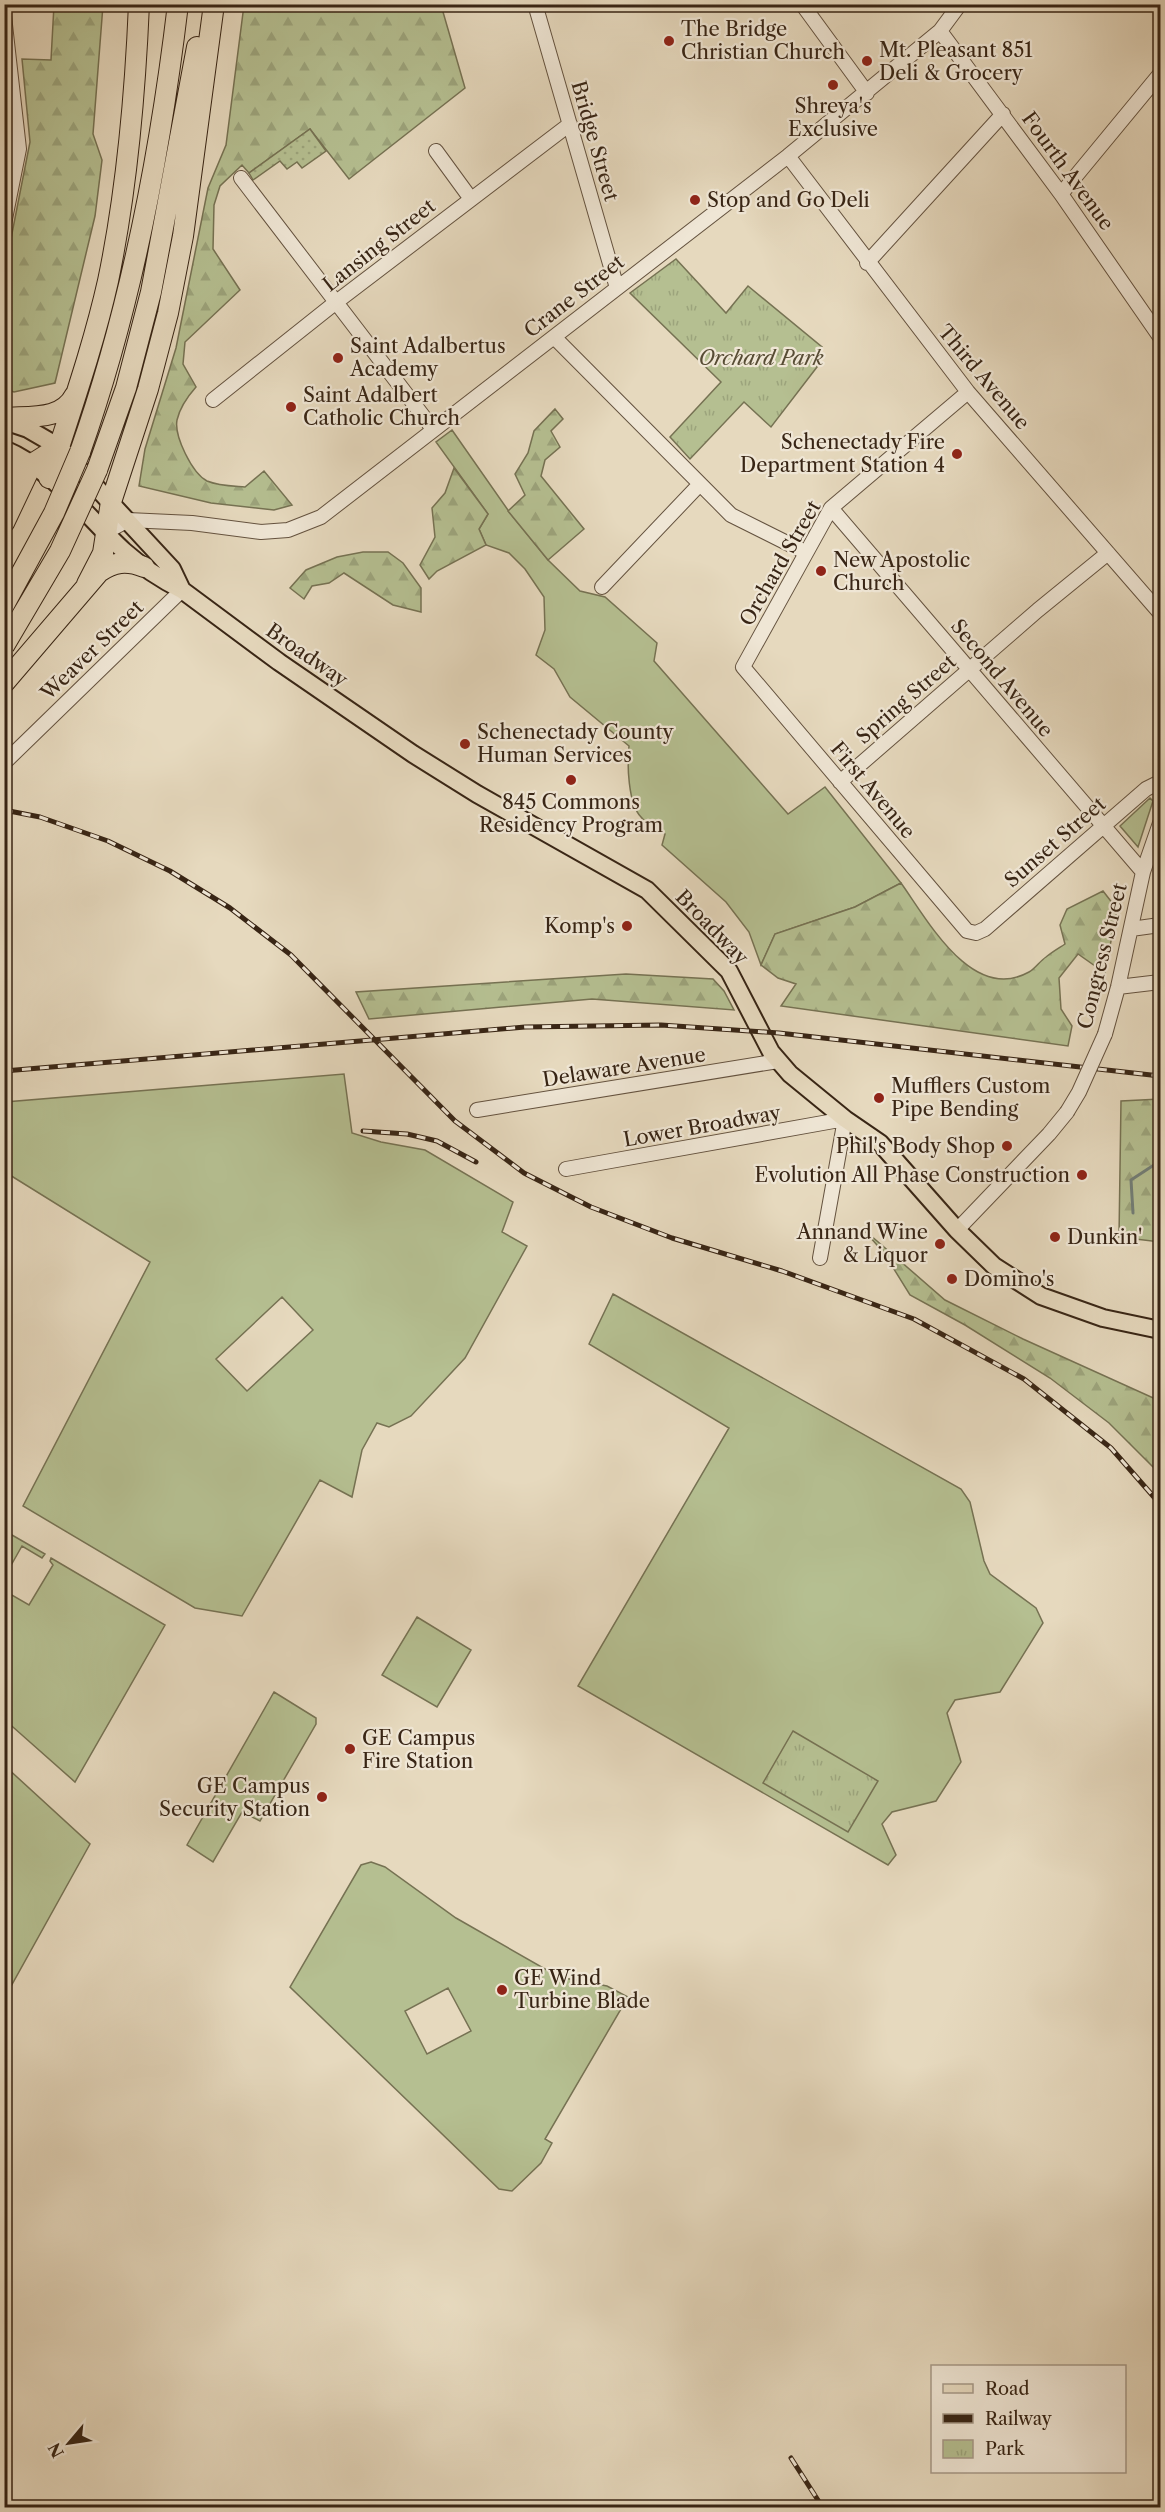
<svg xmlns="http://www.w3.org/2000/svg" width="1165" height="2512" font-family="'Libre Caslon Text',serif">
	<style>
		.grass { fill: #b5bf91; stroke: #767253; stroke-width: 1.5; fill-rule: evenodd }
		.forest { fill: url(#forest-firs); stroke: #767253; stroke-width: 1.5 }
		.park { fill: url(#park-tufts); stroke: #767253; stroke-width: 1.5 }
		.garden { fill: url(#garden-dots); stroke: #767253; stroke-width: 1.5 }
		.lines { fill: none; stroke-linecap: round; stroke-linejoin: round }
		.stream { stroke: #727e77; stroke-width: 3 }
		.minor-casing { stroke: #64523f; stroke-width: 16 }
		.major-casing { stroke: #382515; stroke-width: 20 }
		.highway-casing { stroke: #382515; stroke-width: 22 }
		.minor { stroke: #efe6d5; stroke-width: 14 }
		.major { stroke: #e6d9be; stroke-width: 16 }
		.highway { stroke: #e6d9be; stroke-width: 20 }
		.rail-casing { stroke: #382515; stroke-width: 5 }
		.rail { stroke: #efe6d5; stroke-width: 3; stroke-dasharray: 9; stroke-linecap: butt }
		.minor-bridge-casing { stroke: #64523f; stroke-width: 16; stroke-linecap: butt }
		.highway-bridge-casing { stroke: #382515; stroke-width: 22; stroke-linecap: butt }
		.minor-bridge { stroke: #efe6d5; stroke-width: 14 }
		.highway-bridge { stroke: #e6d9be; stroke-width: 20 }
		.poi-dot { fill: #8f2418; stroke: #efe6d5; stroke-width: 2 }
		.labels { text-anchor: middle; dominant-baseline: central; stroke-width: 4.5; stroke-linejoin: round; paint-order: stroke }
		.poi-label { font-size: 20px; fill: #382515; stroke: #efe6d5; text-anchor: start }
		.street-label { font-size: 20px; fill: #382515; stroke: #efe6d5 }
		.park-label { font-size: 20px; font-style: italic; fill: #574c34; stroke: #efe6d5 }
	</style>
	<defs>
		<pattern id="forest-firs" width="22" height="20" patternUnits="userSpaceOnUse" patternTransform="scale(1.5)"><rect width="22" height="20" fill="#b5bf91"/><path d="M5 1l3.5 6h-7zM16 11l3.5 6h-7z" fill="#9ca47c"/></pattern>
		<pattern id="park-tufts" width="24" height="20" patternUnits="userSpaceOnUse" patternTransform="scale(1.5)"><rect width="24" height="20" fill="#b5bf91"/><path d="M3 7l-1-3M5 7V3M7 7l1-3M15 17l-1-3M17 17v-4M19 17l1-3" fill="none" stroke="#9ca47c"/></pattern>
		<pattern id="garden-dots" width="8" height="8" patternUnits="userSpaceOnUse" patternTransform="scale(1.5)"><rect width="8" height="8" fill="#b5bf91"/><path d="M2 2h.1M6 6h.1" fill="none" stroke="#9ca47c" stroke-width="1.8" stroke-linecap="round"/></pattern>
	</defs>
	<rect width="100%" height="100%" fill="#e6d9be"/>
	<filter id="stains"><feTurbulence type="fractalNoise" baseFrequency=".00333" numOctaves="4"/><feColorMatrix values="0 0 0 0 .2 0 0 0 0 .09 0 0 0 0 .02 0 0 0 .5 -.17"/></filter>
	<radialGradient id="worn" r=".72"><stop offset=".6" stop-color="#630" stop-opacity="0"/><stop offset="1" stop-color="#630" stop-opacity=".3"/></radialGradient>
	<path class="grass" d="M452,430L510,513L548,560L580,591L605,597L657,643L654,661L788,814L825,787L901,883L855,907L775,934L761,965L749,932L726,902L662,845L665,834C657,829 646,824 641,817C628,804 627,764 629,746L570,697L554,669L536,655L545,630L544,597L525,569L509,553L486,545L479,529L488,514L436,442Z
		M1150,798L1153,801L1138,847L1120,826Z
		M344,1074L352,1133L381,1142L425,1150L513,1202L502,1232L527,1246L465,1358L411,1416L389,1427L377,1423L362,1450L352,1497L320,1480L242,1616L195,1608L23,1506L150,1262L5,1172V1102ZM282,1297L313,1330L247,1391L216,1359Z
		M613,1294L961,1489L970,1502L984,1561L990,1574L1036,1608L1043,1623L1000,1692L955,1700L947,1713L961,1762L936,1801L892,1812L882,1824L896,1855L888,1865L578,1686L729,1428L589,1344Z
		M5,1531L45,1554L42,1558L22,1546L5,1576Z
		M51,1558L165,1625L75,1782L5,1720V1591L29,1605L53,1565L50,1561Z
		M417,1617L471,1650L437,1707L382,1675Z
		M274,1692L316,1718V1724L260,1821L242,1812L213,1862L187,1845Z
		M5,1766L90,1844L5,1997Z
		M371,1862L385,1867L456,1918L559,1977L607,1986L628,1997L545,2139L552,2143L541,2163L512,2191L499,2189L290,1987L361,1865ZM448,1988L471,2031L427,2054L405,2011Z"/>
	<path class="forest" d="M54,5H103L93,134L102,160L95,216L55,383L14,392L5,389V269L30,142L22,59L51,60Z
		M244,5H441L465,88L349,179L310,129L249,173L242,165L220,186L214,205L213,249L240,290L185,342L183,364L196,387C188,396 180,407 177,420C174,436 192,473 207,481C219,486 233,486 245,487L264,471L292,505L274,510L211,503L139,486L145,449L176,348L208,188L226,145Z
		M555,409L563,419L551,431L560,447L545,460L541,476L584,529L548,560L508,511L525,495L515,474L528,453L534,431Z
		M454,468L488,514L479,529L486,545L437,571L429,579L420,565L435,537L432,508L445,493Z
		M363,552H388L403,563L421,588V612L393,605L344,573L329,583L312,586L304,599L290,588L306,570L337,557Z
		M901,883C927,919 972,1004 1029,972C1035,969 1040,961 1046,957C1052,952 1059,948 1065,944L1060,925L1067,909L1103,891L1117,909L1105,973L1078,954L1059,978L1061,1009L1072,1026L1068,1046L781,1006L796,984L778,978L761,965L775,934L855,907Z
		M626,974L713,979L724,991L734,1010L592,999L369,1019L356,992Z
		M1160,1099V1242L1119,1237L1121,1101Z
		M862,1228L945,1300L1023,1339L1160,1401V1474L1109,1423L1050,1378L965,1325L910,1295L884,1253Z"/>
	<path class="park" d="M676,259L726,313L748,286L822,347L815,358L817,367L771,427L744,402L690,459L670,437L721,382L630,293Z
		M793,1731L878,1781L848,1832L763,1783Z"/>
	<path class="garden" d="M310,129L326,151L302,168L297,162L287,169L280,161L253,180L249,173Z"/>
	<g class="lines">
		<path class="stream" d="M1133,1213L1131,1180L1160,1161"/>
		<g class="minor-casing">
			<path id="minor" d="M535,4L617,288
				M802,4L867,93
				M4,16L19,149L4,224
				M940,31L1061,194L1160,337
				M436,151L471,199
				M788,156L968,392L1160,613
				M241,178L433,429
				M1061,194L1160,74
				M867,263L1003,114
				M554,337L731,515L805,552
				M968,392L831,508L743,667L967,931L976,933L985,929L1146,789L1160,782
				M213,400L335,303L570,124
				M831,508L1143,872
				M106,532L128,520L192,523L261,532L288,530L321,517L788,156L940,31L960,4
				M602,587L699,485
				M4,763L182,590
				M840,782L1038,610L1108,553
				M1131,929L1160,925
				M1118,987L1160,982
				M1105,1034L1118,987L1143,872L1160,823
				M477,1110L778,1061
				M566,1169L845,1119L820,1258
				M957,1230L1049,1134L1067,1112"/>
		</g>
		<g class="major-casing">
			<path id="major" d="M4,421L28,429L59,447L172,569L182,590
				M4,449C54,470 86,516 124,551C142,567 160,579 182,590L279,662L413,754L477,794L647,890L729,971L771,1052L790,1074L845,1119L880,1143L957,1230L994,1266L1041,1296L1103,1318L1160,1330"/>
		</g>
		<g class="highway-casing">
			<path id="highway" d="M4,418C30,416 62,421 75,395
				M80,452C131,308 160,156 178,4
				M4,453L16,474V495
				M97,470L126,388L151,292L197,47
				M49,478C70,412 93,348 108,281C127,190 135,98 139,4
				M4,523L32,464L59,447
				M87,584L103,553L111,502L148,389L168,313L183,236L214,4
				M4,683L99,572C114,562 126,560 144,567"/>
		</g>
		<use href="#minor" class="minor"/>
		<use href="#major" class="major"/>
		<use href="#highway" class="highway"/>
		<g class="rail-casing">
			<path id="rail" d="M4,810L40,817L108,841L170,871L230,908L291,955L455,1121L524,1173L591,1207L672,1238L782,1271L914,1319L1024,1379L1111,1448L1160,1504
				M4,1071L525,1027L661,1025L779,1033L1160,1076
				M363,1131L407,1134L437,1141L476,1162
				M791,2458L823,2508"/>
		</g>
		<use href="#rail" class="rail"/>
		<g class="minor-bridge-casing">
			<path id="minor-bridge" d="M1067,1112L1079,1092L1105,1034"/>
		</g>
		<g class="highway-bridge-casing">
			<path id="highway-bridge" d="M4,605L54,513L80,452
				M4,646L60,551L97,470"/>
		</g>
		<use href="#minor-bridge" class="minor-bridge"/>
		<use href="#highway-bridge" class="highway-bridge"/>
	</g>
	<g class="poi-dot">
		<circle cx="669" cy="41" r="6"/>
		<circle cx="867" cy="61" r="6"/>
		<circle cx="833" cy="85" r="6"/>
		<circle cx="695" cy="200" r="6"/>
		<circle cx="338" cy="358" r="6"/>
		<circle cx="291" cy="407" r="6"/>
		<circle cx="957" cy="454" r="6"/>
		<circle cx="821" cy="571" r="6"/>
		<circle cx="465" cy="744" r="6"/>
		<circle cx="571" cy="780" r="6"/>
		<circle cx="627" cy="926" r="6"/>
		<circle cx="879" cy="1098" r="6"/>
		<circle cx="1007" cy="1146" r="6"/>
		<circle cx="1082" cy="1175" r="6"/>
		<circle cx="1055" cy="1237" r="6"/>
		<circle cx="940" cy="1244" r="6"/>
		<circle cx="952" cy="1279" r="6"/>
		<circle cx="350" cy="1749" r="6"/>
		<circle cx="322" cy="1797" r="6"/>
		<circle cx="502" cy="1990" r="6"/>
	</g>
	<g class="labels">
		<g class="poi-label">
			<text x="681" y="29">The Bridge<tspan x="681" dy="23">Christian Church</tspan></text>
			<text x="879" y="50">Mt. Pleasant 851<tspan x="879" dy="23">Deli &amp; Grocery</tspan></text>
			<text x="833" y="106" text-anchor="middle">Shreya's<tspan x="833" dy="23">Exclusive</tspan></text>
			<text x="707" y="200">Stop and Go Deli</text>
			<text x="350" y="346">Saint Adalbertus<tspan x="350" dy="23">Academy</tspan></text>
			<text x="303" y="395">Saint Adalbert<tspan x="303" dy="23">Catholic Church</tspan></text>
			<text x="945" y="442" text-anchor="end">Schenectady Fire<tspan x="945" dy="23">Department Station 4</tspan></text>
			<text x="833" y="560">New Apostolic<tspan x="833" dy="23">Church</tspan></text>
			<text x="477" y="732">Schenectady County<tspan x="477" dy="23">Human Services</tspan></text>
			<text x="571" y="802" text-anchor="middle">845 Commons<tspan x="571" dy="23">Residency Program</tspan></text>
			<text x="615" y="926" text-anchor="end">Komp's</text>
			<text x="891" y="1086">Mufflers Custom<tspan x="891" dy="23">Pipe Bending</tspan></text>
			<text x="995" y="1146" text-anchor="end">Phil's Body Shop</text>
			<text x="1070" y="1175" text-anchor="end">Evolution All Phase Construction</text>
			<text x="928" y="1232" text-anchor="end">Annand Wine<tspan x="928" dy="23">&amp; Liquor</tspan></text>
			<text x="1067" y="1237">Dunkin'</text>
			<text x="964" y="1279">Domino's</text>
			<text x="362" y="1738">GE Campus<tspan x="362" dy="23">Fire Station</tspan></text>
			<text x="310" y="1786" text-anchor="end">GE Campus<tspan x="310" dy="23">Security Station</tspan></text>
			<text x="514" y="1978">GE Wind<tspan x="514" dy="23">Turbine Blade</tspan></text>
		</g>
		<g class="street-label">
			<text transform="translate(595 141) rotate(74)">Bridge Street</text>
			<text transform="translate(1068 171) rotate(54)">Fourth Avenue</text>
			<text transform="translate(379 245) rotate(-38)">Lansing Street</text>
			<text transform="translate(574 296) rotate(-38)">Crane Street</text>
			<text transform="translate(984 377) rotate(50)">Third Avenue</text>
			<text transform="translate(780 563) rotate(-60)">Orchard Street</text>
			<text transform="translate(92 650) rotate(-44)">Weaver Street</text>
			<text transform="translate(307 655) rotate(35)">Broadway</text>
			<text transform="translate(1002 678) rotate(50)">Second Avenue</text>
			<text transform="translate(906 699) rotate(-41)">Spring Street</text>
			<text transform="translate(873 790) rotate(50)">First Avenue</text>
			<text transform="translate(1055 842) rotate(-41)">Sunset Street</text>
			<text transform="translate(712 927) rotate(46)">Broadway</text>
			<text transform="translate(1102 956) rotate(-76)">Congress Street</text>
			<text transform="translate(624 1067) rotate(-9)">Delaware Avenue</text>
			<text transform="translate(702 1126) rotate(-10)">Lower Broadway</text>
		</g>
		<g class="park-label">
			<text x="761" y="358">Orchard Park</text>
		</g>
	</g>
	<rect width="1165" height="2512" fill="none" stroke="#e6d9be" stroke-width="24"/>
	<rect x="6" y="6" width="1153" height="2500" fill="none" stroke="#382515" stroke-width="3"/>
	<rect x="12" y="12" width="1141" height="2488" fill="none" stroke="#382515" stroke-width="1.5"/>
	<rect x="931" y="2365" width="195" height="108" fill="#efe6d5" stroke="#a69988" stroke-width="1.5"/>
	<rect x="943" y="2384" width="30" height="9" fill="#e6d9be" stroke="#a69988" stroke-width="1.5"/>
	<text x="985" y="2395" font-size="18" fill="#382515">Road</text>
	<rect x="943" y="2414" width="30" height="9" fill="#382515" stroke="#a69988" stroke-width="1.5"/>
	<text x="985" y="2425" font-size="18" fill="#382515">Railway</text>
	<rect x="943" y="2440" width="30" height="18" fill="url(#park-tufts)" stroke="#a69988" stroke-width="1.5"/>
	<text x="985" y="2455" font-size="18" fill="#382515">Park</text>
	<g transform="translate(69 2443) rotate(241)" stroke="#efe6d5" stroke-width="4.5" paint-order="stroke">
	<path d="M0-4.5L10 22L0 15L-10 22Z" fill="#382515"/>
	<text y="-9" font-size="16" font-weight="bold" text-anchor="middle" fill="#382515">N</text>
	</g>
	<rect width="100%" height="100%" filter="url(#stains)"/>
	<rect width="100%" height="100%" fill="url(#worn)"/>
</svg>
